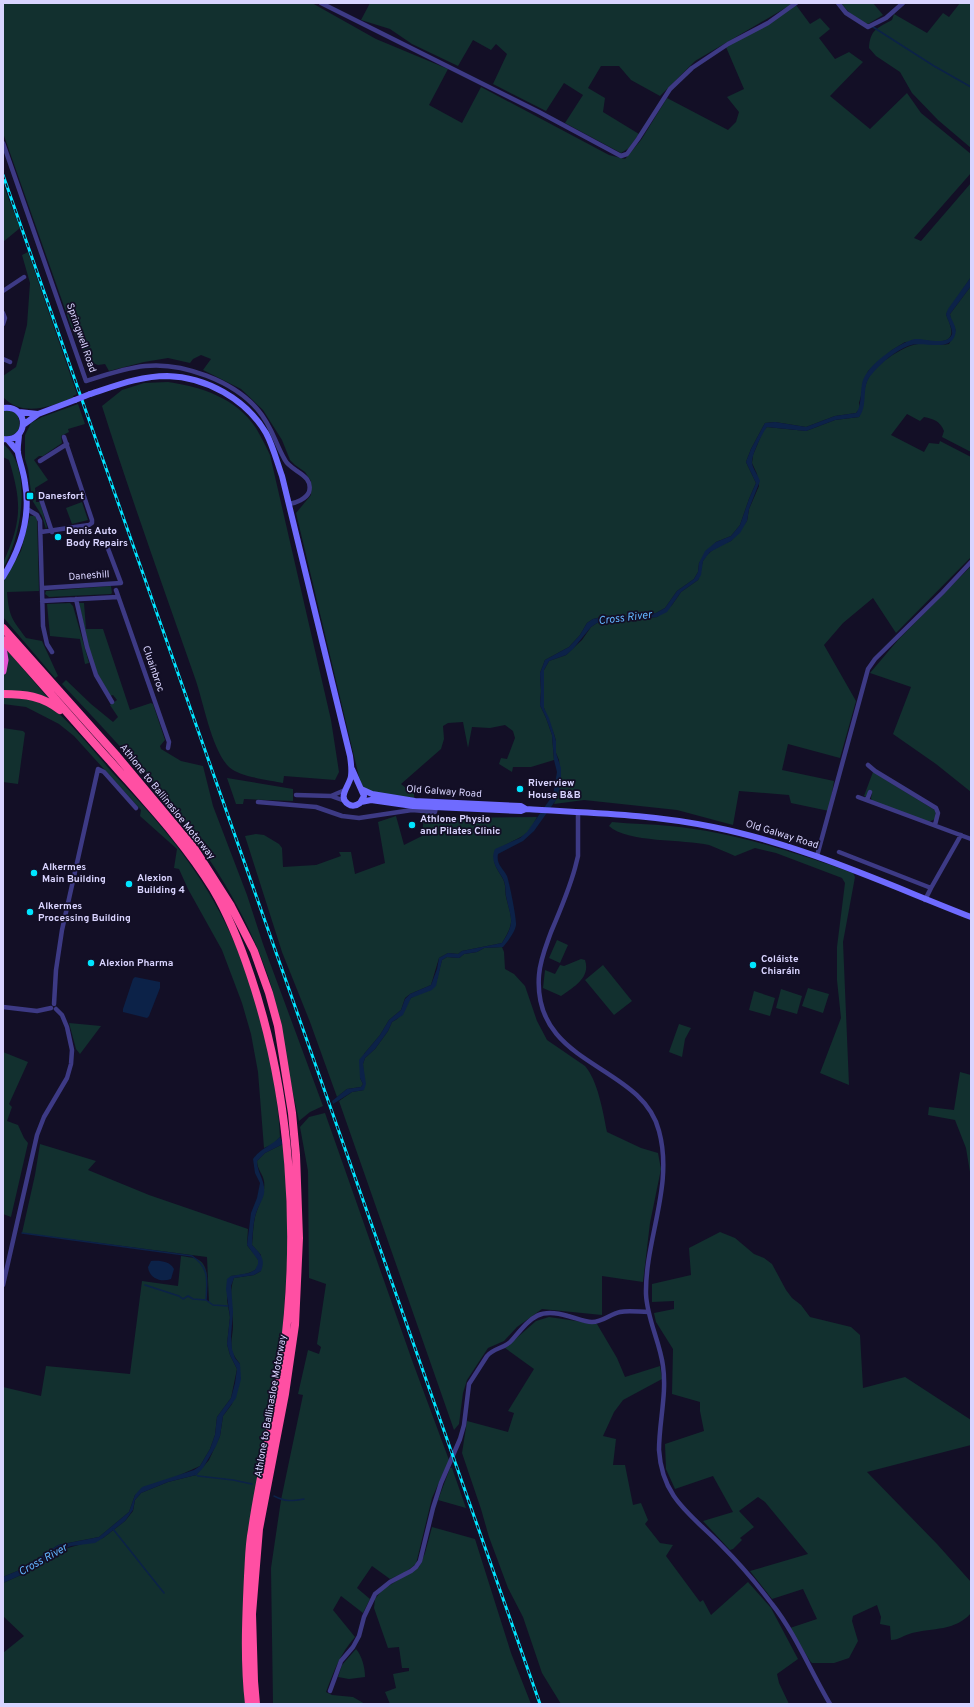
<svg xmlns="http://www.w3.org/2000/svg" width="974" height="1707" font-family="Overpass,sans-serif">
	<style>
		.green { fill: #12302f }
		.water { fill: #0c2248 }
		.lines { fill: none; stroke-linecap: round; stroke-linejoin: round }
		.stream { stroke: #0c2248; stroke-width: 1.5 }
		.minor { stroke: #3d3a85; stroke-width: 4.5 }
		.secondary { stroke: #6f6bff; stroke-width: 6 }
		.trunk { stroke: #e055d1; stroke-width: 7 }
		.motorway { stroke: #ff4fa3; stroke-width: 8 }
		.rail-casing { stroke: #00e5ff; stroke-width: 3 }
		.rail { stroke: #130f26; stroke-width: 1.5; stroke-dasharray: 4.5; stroke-linecap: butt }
		.secondary-bridge { stroke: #6f6bff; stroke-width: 6 }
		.poi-dot { fill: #00e5ff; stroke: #130f26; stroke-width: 1.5 }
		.labels { text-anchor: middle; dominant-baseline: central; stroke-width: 3.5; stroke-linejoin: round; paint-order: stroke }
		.street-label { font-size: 10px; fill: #d9d4ff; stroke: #130f26 }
		.poi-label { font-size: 10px; font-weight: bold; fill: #d9d4ff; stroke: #130f26; text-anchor: start }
		.water-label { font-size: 11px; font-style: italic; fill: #62b6ff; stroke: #130f26 }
	</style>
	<rect width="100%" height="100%" fill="#130f26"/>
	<path class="green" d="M3,3H312L376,39L448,69L429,105L462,123L481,87L609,155L625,159L641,140L667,98L728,130L736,122L739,112L727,97L744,89L726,47L796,5L810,24L820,18L830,29L819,38L835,59L849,52L863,62L830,96L870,129L907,93L921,113L971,154V173L914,238L921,241L971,183V277L946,314C949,323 958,338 943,341L905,342L892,350L868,371L859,403L860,408L856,413L835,416L806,427L775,422L765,423L751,449L746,462L756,483L749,499L740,525L731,536L716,542L699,563L698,572L694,579L677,591L665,608L656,613L626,617L607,616L593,619L587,623L580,635L569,647L545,660L540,673L541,691L540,705L546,718L552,735L554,760L531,767H513L512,772L499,764L501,758L507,759L515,738L513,731L505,725L490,728L472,727L468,748L463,722L448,723L443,726L444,739L441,749L401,784L414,794V799L377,794L363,788L359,777L296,513L311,495V481L305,472L295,465L290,460L282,440L263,410L241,389L203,370L211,359L201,355L193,359L190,363L168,358L144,362L109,371L105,364L98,365L88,361L72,329L3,133Z
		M370,3H794L695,61L660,96L631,80L619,66H601L588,88L605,98L603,112L639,134L629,148L621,153L565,123L583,95L564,83L546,111L493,84L507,54L496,44L491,50L473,40L458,66L412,44L390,29L361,20Z
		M841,3H873L883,15L868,24C857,21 847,11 841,3Z
		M960,3H971V148L938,120L912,93L900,72L876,56L869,48C870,30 877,28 892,20L894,14L927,33L943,13L949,17Z
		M3,184L20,228L3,242Z
		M28,252L77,394L73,396V398C51,406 23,418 3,397V376L16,367L27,325L30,283L22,255Z
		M971,286V452L942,437L944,431C940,421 934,419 924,417L920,421L907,414L891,435L924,452L929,443L939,444L940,441L971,457V557L896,633L873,598L843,623L824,645L856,701L840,758L788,744L782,770L834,781L829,811L791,803L789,795L739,791L733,825L677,810L584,800L554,804L561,783L559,760L556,753V741L554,734L544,708V670L549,661L566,655L582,640L591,627L597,623L657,617L672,605L681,592L698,580L703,561L706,556L716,547L731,541L747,521L749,509L759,486L757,474L752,463L753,455L763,431L767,427L806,431L835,420L859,417C865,405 862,394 867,381C873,366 902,346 918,344C929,342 938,346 949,344C962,323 951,331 950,314Z
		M168,382C202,387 236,398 256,428C261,437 266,446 270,455L331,720L339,772L335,780L284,776L283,783C270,780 239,777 229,767C212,750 204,705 196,681C164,589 131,498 102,406L122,390L144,383Z
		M78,404L85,424L68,429L69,432L61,436L62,443L43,456H39L34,460L48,480L35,488L36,502H40L47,527L46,529L42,516L32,500L28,469L25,459V435L31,423L42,417Z
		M7,409L17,414C23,428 18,436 3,437V410Z
		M3,444C34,467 21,539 3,568V563C22,521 22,503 9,460L3,457Z
		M82,502L88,520L72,524L66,508Z
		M30,516H35L37,519L39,591L7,592C9,617 12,619 26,638L42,641L58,676L55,678L3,617V582L21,551Z
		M971,566V792L936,764L893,734L911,687L870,673L898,640Z
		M111,586L112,593L111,594L49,597L45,594L46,591Z
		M70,603L73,606L89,663L85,664L80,639L50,636L47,604Z
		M79,603H84L86,629H103L130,710L151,703L153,704L165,740L160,746L161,749L181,761L203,766L213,806L247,895L263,944L323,1106L310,1112L299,1121C292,1090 286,1058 279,1026C276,1012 275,996 270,982C232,865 145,772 62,684L66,680L91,704L113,722L118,717L110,705L117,700L113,695L110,696L98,675L90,653Z
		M5,648L49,699L3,693Z
		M3,696C14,697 29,697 39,700C59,707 96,754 112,772C140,802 169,833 192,867C246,943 275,1044 280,1137L273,1144L264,1148L258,1072L251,1034L242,1003L222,950L188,889L179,869L174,868L177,849L140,816L141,810L74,736L59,724L26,707L3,704Z
		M3,728L23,731L25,733L18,784L3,782Z
		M873,772L933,809L936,811L935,819L929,822L872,801L871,798L872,793L869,792L866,797L864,796Z
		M227,778L293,789V801L244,799L243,804H236Z
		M424,813L452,818L537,817C534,823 531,828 527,833C521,838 494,849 494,854C493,865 498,870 503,879C506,885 505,891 506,897C512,920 515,922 502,943L462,951L458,954L448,953L439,958L431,985L410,994L405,998L401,1010L389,1020L380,1035L364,1054L360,1078L363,1084L361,1087L347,1089L337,1097L310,1022L282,952L245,836L256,834L264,835L279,844L282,848L283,867L316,865L341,856L339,852H351L355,874L385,863L378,822L396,816L404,845L422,836Z
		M612,822C631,824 651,824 670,826C733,832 794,852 853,873L855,877L843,942L849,1085L820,1073L841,1018L837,980V947L845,883L842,878L776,853L755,848L735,856C726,852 717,848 709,845C684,839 627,843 609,826Z
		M557,940L568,945L560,963L549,958Z
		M502,947L504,952L505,969L514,974L525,986L537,1021L547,1040L585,1066C598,1081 603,1112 607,1132L641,1148L658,1153L661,1169L650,1223L643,1282L602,1276V1315L542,1309L517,1327L504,1341L488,1348L467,1380L463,1393L459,1424L454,1430L339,1101L352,1092L364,1090L363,1064L365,1058L375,1049L388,1031L392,1022L397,1019L405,1010L406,1005L411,998L436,983L442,960L447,957L459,958L464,954L477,952L484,948Z
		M581,959L585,960C591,978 573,987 561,996L543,988L545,970L555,974L560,965L564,966Z
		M603,965L632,1001L614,1015L585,980Z
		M808,988L829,994L823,1013L802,1006Z
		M781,989L802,996L797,1014L776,1008Z
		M754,991L775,998L770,1016L749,1010Z
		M69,1023L101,1026L80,1054L76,1049Z
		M679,1024L691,1028L685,1039L682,1057L669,1052Z
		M3,1052L28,1062L9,1104L12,1107L7,1121L18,1125L24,1138L28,1143L11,1217L3,1214Z
		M960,1072L971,1075V1178L966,1148L955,1120L928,1115L929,1107L954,1110Z
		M325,1113L413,1363L449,1460L432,1498L416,1564L404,1573L390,1579L372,1566L357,1588L370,1599L363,1613L341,1596L333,1610L355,1637C340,1654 334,1671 326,1692L332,1695L353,1697L365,1704H273L271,1568L281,1500L303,1395L298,1394L308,1350L319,1354L321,1347L317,1344L326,1284L309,1278L308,1171L300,1127L309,1117Z
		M40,1144L96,1161L88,1170L149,1195L248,1229L247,1245C250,1250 254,1253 257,1258C266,1273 239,1275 231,1276L227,1300L230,1317L227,1344L230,1355L237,1369L231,1398L217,1417L215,1435L210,1449L200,1466L135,1495L129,1512L99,1537L58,1545L22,1569L3,1577V1387L41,1396L46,1366L130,1374L142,1281L178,1286L181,1256C186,1257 192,1257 197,1259C211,1265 207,1288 206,1300L209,1302L207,1257L22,1233L35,1175Z
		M283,1144L286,1182L288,1248L282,1343L245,1561L242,1640L246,1704H3V1653L24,1636L3,1616V1583L32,1570L61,1550L103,1538L125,1521L133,1511L135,1500L141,1493L168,1482L196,1475L209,1460L220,1436L223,1416L232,1404L240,1364C237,1360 234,1356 232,1351C230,1342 233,1334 233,1326C233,1310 228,1293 234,1278L254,1275L261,1271V1255L252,1245C253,1235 253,1226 255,1217C258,1205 266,1194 264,1181C263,1174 257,1169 257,1161L265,1153Z
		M720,1232L735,1238L754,1254L764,1258L772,1264L786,1290L792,1298L801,1305L810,1317L851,1327L860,1335L863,1388L905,1377L971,1420V1445L867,1472L937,1544L971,1582V1613C956,1631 932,1628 912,1633C904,1635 899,1640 891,1640L890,1626L880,1624L881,1617L877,1605L853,1616L852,1621L858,1641L849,1658L834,1663H812L810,1661L790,1628L817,1619L803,1589L772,1599L750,1571L808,1554L765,1502L758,1497L739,1511L754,1527L740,1538L742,1540L733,1549L730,1550L703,1521L733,1512L713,1476L675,1489L666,1469L665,1444L704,1431L700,1411V1402L672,1394L673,1349L656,1322L654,1313L674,1309V1301L652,1302V1284L691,1275L689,1248Z
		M549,1317L597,1324L617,1358L625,1377L660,1366L662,1379L623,1400L614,1412L603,1436L616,1439L613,1465H625L633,1505L641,1503L648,1520L645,1524L660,1543L673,1545L666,1556L700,1602L703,1600L711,1615L748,1582L771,1608L798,1659L777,1674L779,1683L789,1704H561L542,1673L523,1617L508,1588L489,1537L481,1509L462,1453L467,1421L508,1432L514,1413L508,1411L534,1369L505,1348L536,1321Z
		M450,1468H452L466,1508L438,1500Z
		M432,1527L475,1539L511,1653L531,1704H390L385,1692L396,1688L393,1674L409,1671V1668H402L399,1647L388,1648L374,1608L375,1599L382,1590L419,1567L425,1553Z
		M356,1649C362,1656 365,1668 365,1677L349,1679L338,1677L342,1665Z"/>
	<path class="water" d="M971,277V286L950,314C951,321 958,327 955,335C950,353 922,340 908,346C895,351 881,363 872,374C860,386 869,405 859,417L835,420L806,431L767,427C762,433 751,456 752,463C753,469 758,475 760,481L749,509L747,521L740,533L731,541L710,552L703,561L701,575L698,580L681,592L667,612L657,617L597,623L591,627L573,649L566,655L549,661L544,670V708L549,718L554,734L556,741V753L561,768V783L556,800L534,831L523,841L498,854C496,864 503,868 507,876C509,881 517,920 516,925C515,932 508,941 503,947L484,948L477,952L464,954L459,958L447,957L442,960L436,986L432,990L411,998L403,1015L392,1022L388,1031L375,1049L365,1058L363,1064L366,1084L364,1090L352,1092L333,1104L332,1101L347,1089L361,1087L363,1084L360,1078L359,1060L380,1035L389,1020L401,1010L405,999L410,994L431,985L437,969L439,958L448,953L458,954L462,951L502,943C516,921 511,920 506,896C505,891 506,886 504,881C500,871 489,863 495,849L520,838L527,832L553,795L557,772L554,760L552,735L546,718L540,705L541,691L540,673L545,660L569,647L580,635L587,623L593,619L607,616L626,617L656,613L665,608L677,591L694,579L698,572L699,563L705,551L716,542L731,536L740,525L749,499L756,483L746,462L751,449L765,423L775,422L806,427L835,416L856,413C862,408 860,389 863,380C868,367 884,355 895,348C902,344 907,341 915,339C925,338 947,347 952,334C953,329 947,319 946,314L948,309Z
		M135,977L160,982V988L149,1016L147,1018L123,1012V1009L133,979Z
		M280,1137L283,1144L265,1153L257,1161C257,1173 266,1181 264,1194C263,1199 260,1203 258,1208C253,1219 253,1232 252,1245C260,1253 266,1259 261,1271L254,1275L234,1278L231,1286L233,1312L231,1336L232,1349L235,1358L240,1364L241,1379L236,1398L223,1416L220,1436L216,1446L203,1468L196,1475L168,1482L141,1493L135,1500L133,1510L125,1521L103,1538L95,1543L71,1546L61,1550L32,1570L3,1583V1577L22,1569L58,1545L99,1537L129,1512L135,1495L142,1487L194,1470L200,1466L210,1449L215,1435L217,1417L231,1398L235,1383L237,1369L230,1355L227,1344L230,1317L226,1289L227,1279L231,1276L249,1273L255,1270L258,1264V1260L247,1245L251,1213L257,1198L260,1183L255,1173L253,1159C261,1148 271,1146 280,1137Z
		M151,1261C159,1260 170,1261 174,1269L171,1279C161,1283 149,1278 148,1267Z"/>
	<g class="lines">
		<path class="stream" d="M873,27L934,66L971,87
			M22,1233L192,1256C210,1268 207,1280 206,1300L213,1305L228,1306
			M145,1285L179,1296L183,1299L188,1296L193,1299L206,1300
			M195,1474L198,1476L233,1480L252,1484
			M274,1496C285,1502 292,1501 304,1499
			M113,1529L164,1593"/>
		<path class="minor" d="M321,3L539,112L621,156L627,154L638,139L670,89L692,68L728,44L768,23L796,3
			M838,3L846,13L868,27L886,18L903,3
			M3,143L86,381C105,375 125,368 145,366C182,362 234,381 258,410C272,426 275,443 285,460C291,472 314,474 309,492C306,499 296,503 289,504
			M3,291L24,277
			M3,313L5,318L3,324
			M3,359L10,362
			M40,461L67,444
			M39,493L52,532
			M27,509L37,515L40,521L43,626L47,644L52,652
			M41,532L89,525L92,523V520L64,437
			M43,588L121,583L107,546
			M116,590L169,742L168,748
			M76,599L87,647L96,675L112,702
			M42,601L118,597
			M868,765L875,771L936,808L938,813L935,825
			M296,795L331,796L345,801
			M331,796L345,790
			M858,797L971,839
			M867,800L870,792
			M258,802L316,807L342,816L359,818L412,810L435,812L436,807
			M578,812V856L575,868C569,890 560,911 551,932C546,946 540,960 539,975C532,1067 642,1063 659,1131C674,1186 645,1239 646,1294C647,1319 660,1342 663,1366C667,1394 659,1422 659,1450C662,1499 692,1515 722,1546C740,1564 757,1584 772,1604C795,1633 811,1672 830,1704
			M839,852L931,888L925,900
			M817,856L868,669L875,659L942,593L971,562
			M931,888L961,835
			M54,1004L56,970L62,930L98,769L104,772L136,808
			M3,1007L37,1011L51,1008
			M3,1285L37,1135L44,1117L67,1078L71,1064L72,1050L67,1027L62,1015L56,1009
			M330,1691L341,1661L353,1647L359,1636L364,1617L375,1594L390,1582L411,1571L416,1567L420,1561L433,1508L441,1483L460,1439L464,1425L469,1384L487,1356C493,1348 506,1348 512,1340C531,1318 538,1307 568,1316C576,1318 584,1322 592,1322C603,1322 610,1314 620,1312C629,1310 639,1312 648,1312"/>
		<path class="secondary" d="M90,394C115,386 140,376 167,376C206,377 246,399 266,433C273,446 277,462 282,476L350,756C351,763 352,769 351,776C350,785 337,797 348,804C352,807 356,806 360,803L364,796L352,769
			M3,408C30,404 29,443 3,439
			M19,412L38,414
			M23,425L38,414L75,400
			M8,440L18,452
			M3,577C21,548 31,517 25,483C24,473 20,463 18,453C17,447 19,440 19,434
			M361,789L372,794L415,801L521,806L526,809C589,813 652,814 713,827C803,845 886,884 971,917
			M361,802L371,800L413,806L521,811L526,809"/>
		<path class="trunk" d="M3,647L5,660L3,671"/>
		<path class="motorway" d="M3,628L117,756L194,848L231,906L254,951L269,993L278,1026L292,1113L296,1155L299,1238L295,1325L285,1394L259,1529L252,1614L254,1681L256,1704
			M3,640C40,681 75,722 111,762C147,803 185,843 213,889C229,916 240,944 250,974C291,1095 300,1232 283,1358C275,1416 260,1473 252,1530C249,1545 249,1561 248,1576C246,1619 244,1661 249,1704
			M3,694C25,694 42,696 60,710"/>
		<g class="rail-casing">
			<path id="rail" d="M3,175L540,1704"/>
		</g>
		<use href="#rail" class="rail"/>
		<path class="secondary-bridge" d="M75,400L90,394"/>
	</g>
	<g class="poi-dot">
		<rect x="26" y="492" width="8" height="8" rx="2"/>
		<circle cx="58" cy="537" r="4"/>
		<circle cx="520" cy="789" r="4"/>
		<circle cx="412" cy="825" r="4"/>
		<circle cx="34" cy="873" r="4"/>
		<circle cx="129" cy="884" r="4"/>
		<circle cx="30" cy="912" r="4"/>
		<circle cx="91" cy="963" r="4"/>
		<circle cx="753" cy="965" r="4"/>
	</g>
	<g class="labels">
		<g class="street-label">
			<text transform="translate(81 338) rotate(71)">Springwell Road</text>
			<text transform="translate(89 576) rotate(-4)">Daneshill</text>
			<text transform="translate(153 669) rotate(71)">Cluainbroc</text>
			<text transform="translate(444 792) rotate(4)">Old Galway Road</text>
			<text transform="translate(167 802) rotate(51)">Athlone to Ballinasloe Motorway</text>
			<text transform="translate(782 835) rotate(17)">Old Galway Road</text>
			<text transform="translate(271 1406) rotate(-80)">Athlone to Ballinasloe Motorway</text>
		</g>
		<g class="poi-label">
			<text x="38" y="496">Danesfort</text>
			<text x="66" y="531">Denis Auto<tspan x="66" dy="12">Body Repairs</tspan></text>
			<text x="528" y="783">Riverview<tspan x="528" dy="12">House B&amp;B</tspan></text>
			<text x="420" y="819">Athlone Physio<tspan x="420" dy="12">and Pilates Clinic</tspan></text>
			<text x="42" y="867">Alkermes<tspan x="42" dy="12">Main Building</tspan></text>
			<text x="137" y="878">Alexion<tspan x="137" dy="12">Building 4</tspan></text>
			<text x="38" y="906">Alkermes<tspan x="38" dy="12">Processing Building</tspan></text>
			<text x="761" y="959">Coláiste<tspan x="761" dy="12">Chiaráin</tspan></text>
			<text x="99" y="963">Alexion Pharma</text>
		</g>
		<g class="water-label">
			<text transform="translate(625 618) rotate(-7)">Cross River</text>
			<text transform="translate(43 1560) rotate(-29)">Cross River</text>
		</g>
	</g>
	<rect width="974" height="1707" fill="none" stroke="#d9d4ff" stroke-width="8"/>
</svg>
